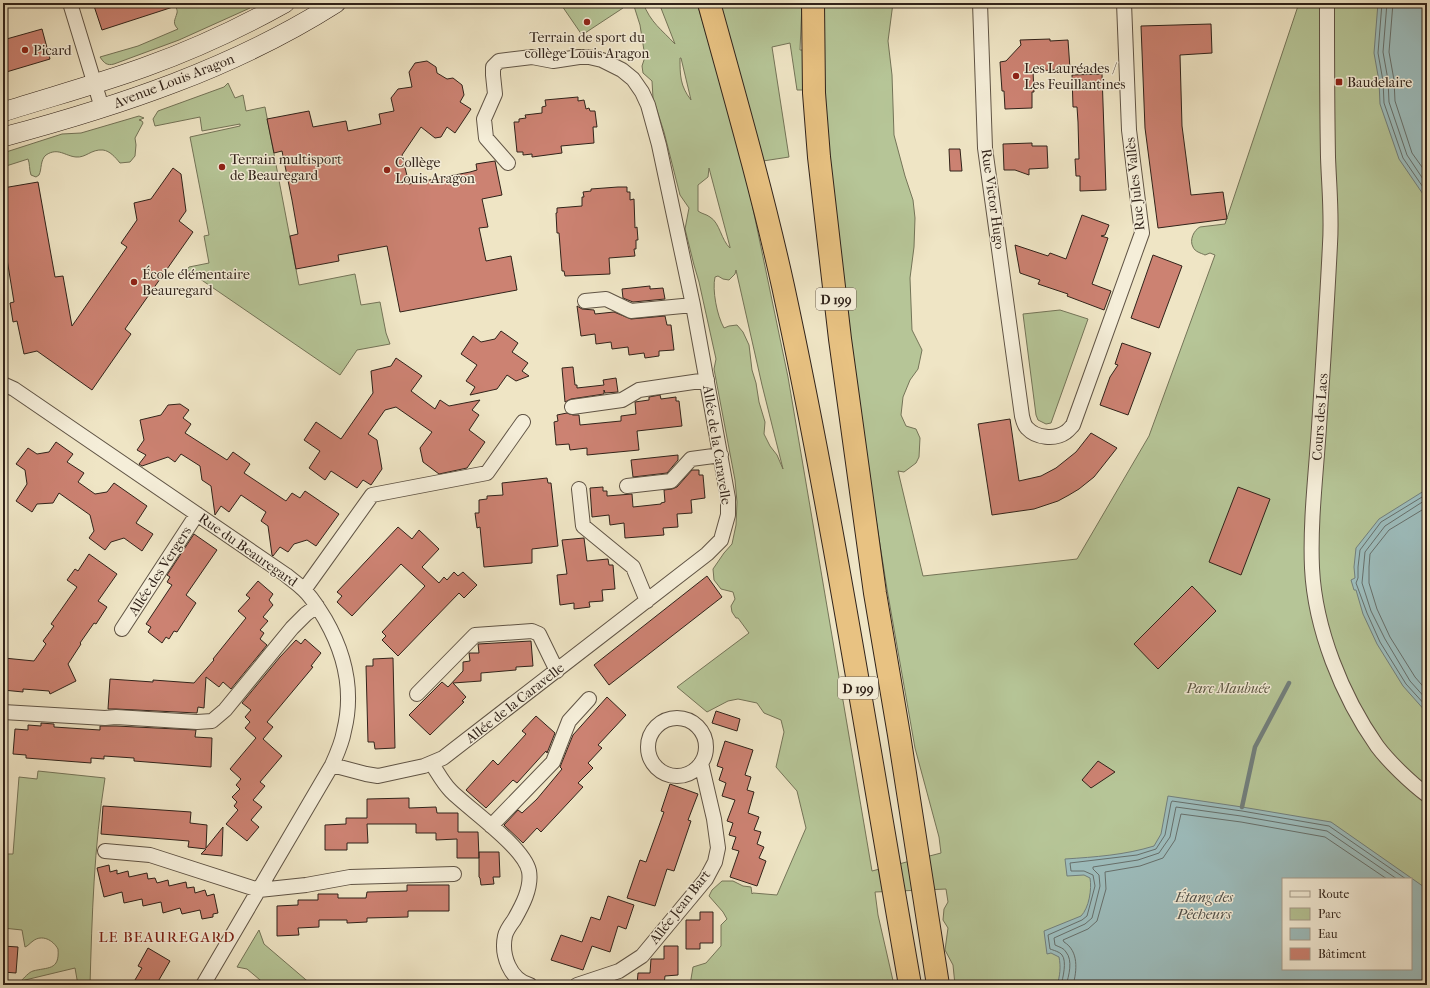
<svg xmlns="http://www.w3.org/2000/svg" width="1430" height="988" font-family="'IM FELL French Canon',serif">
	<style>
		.green { fill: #b6c597; stroke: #747458; fill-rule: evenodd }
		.water { fill: #9dbdbd; stroke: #727f7c; fill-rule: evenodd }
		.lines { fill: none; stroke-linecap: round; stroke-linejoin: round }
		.shore { stroke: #67706c; stroke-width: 1 }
		.stream { stroke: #727f7c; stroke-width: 4.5 }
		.building { fill: #cc8272; stroke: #31231a }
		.minor-casing { stroke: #605445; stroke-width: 16 }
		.secondary-casing { stroke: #31231a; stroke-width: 20 }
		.trunk-casing { stroke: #31231a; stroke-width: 24 }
		.minor { stroke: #f5eed9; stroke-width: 14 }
		.secondary { stroke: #f5eed9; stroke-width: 19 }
		.trunk { stroke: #e8c282; stroke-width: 22 }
		.poi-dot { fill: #8f2418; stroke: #f5eed9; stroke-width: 1.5 }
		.labels { text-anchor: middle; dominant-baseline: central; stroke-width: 3; stroke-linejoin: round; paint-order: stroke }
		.shield { fill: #f5eed9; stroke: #6c6053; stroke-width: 1 }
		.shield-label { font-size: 13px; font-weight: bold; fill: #31231a }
		.poi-label { font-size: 14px; fill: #31231a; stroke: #f5eed9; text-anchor: start }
		.street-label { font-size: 14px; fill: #31231a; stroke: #f5eed9 }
		.park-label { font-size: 14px; font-style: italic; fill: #595440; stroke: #f5eed9 }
		.water-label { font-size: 15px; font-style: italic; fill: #51514b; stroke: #f5eed9 }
		.neighbourhood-label { font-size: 15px; letter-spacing: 1px; fill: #7a1f14; stroke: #f5eed9 }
	</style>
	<rect width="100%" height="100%" fill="#efe5c5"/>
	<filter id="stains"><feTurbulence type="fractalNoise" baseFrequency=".005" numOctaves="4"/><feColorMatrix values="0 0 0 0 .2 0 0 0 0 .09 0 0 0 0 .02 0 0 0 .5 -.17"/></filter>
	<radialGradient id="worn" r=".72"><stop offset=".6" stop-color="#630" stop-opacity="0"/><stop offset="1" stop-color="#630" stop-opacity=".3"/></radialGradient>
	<path class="green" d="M174,3H252L250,8L179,40L114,64C107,66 104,63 100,57L138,46L178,29C172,23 175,20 177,13C178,10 175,6 174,3Z
		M560,3H620L623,8L582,35Z
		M633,3H643C651,23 661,29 675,44L659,3H697L736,135L752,204L788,377L872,871L941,853L939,837L915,748L887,589L866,456L844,289L826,134L821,3H893L888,41L892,75L894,135L905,176L913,200L915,218L914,247L910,278L912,330L922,350L918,369L910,380L903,397L901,415L906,426L916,429L920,438L919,457L916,463L904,472L898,471L923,576L1077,559L1149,436L1215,255L1210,253L1205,255C1201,253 1195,252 1193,247C1189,240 1194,230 1200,227L1225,224L1298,6L1343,3H1427V985H955L953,965L945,950L948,928L943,920L944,909L948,902L946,889L875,892L878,915L894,985H690L693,967L706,963L721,946V925L727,919L723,912L709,896L712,890L722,881H733L743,886L751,887L752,894L753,893L777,895L806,828L797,791L776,767L784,732L781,720L764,713L757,703L738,699L728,701L707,712L677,687L749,633L738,618H736L732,612L731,606L735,599L733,592L721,589L714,580L713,569L724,553L732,544L736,525L737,502L735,480L714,369L716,359L699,282L694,265L685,229L689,208L680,195L664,132L653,98L652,81L643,73L642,66L645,57L640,25ZM680,58H681L691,100C680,86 680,75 680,58ZM709,168L730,247V248C721,240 720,223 710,217C706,214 702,214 698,211V185L708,177ZM736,270L762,385L783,469L777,455L770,446L764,434L765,422L759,402L756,383L752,370L749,345L743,332L737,325L729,326L724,328C717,316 712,290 715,277L718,276L723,279L729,280L735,274ZM1283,879H1411V969H1283Z
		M718,3H802L800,50H803L805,90H797L790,43L772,47L789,157L763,161Z
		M228,83L235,98L243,95L246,111L265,107L299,285L355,274L361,305L380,302L386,333L390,344L357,350L340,375L187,270L189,267L209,263L204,236L209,235L190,137L240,126V124L202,131L200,117L155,126L153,119L158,111L224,87Z
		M139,116L144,118L139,120L142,121L143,123L135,138L136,145L135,156L130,162L120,163C115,157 110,151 103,150C91,149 86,158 76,157C65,156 58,147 46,155C40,160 42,169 39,175L36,177L31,175C29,169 30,164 28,159L3,167V153L62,134L81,133Z
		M1060,310L1088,319L1051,423L1046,424L1038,420L1036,415L1023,314Z
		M38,771L105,778C94,846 92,916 90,985H78L75,968L21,981C24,978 29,972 33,971C47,967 60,971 58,949C53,940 42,934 33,941C30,943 28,946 25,947L22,930L3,928V879L5,854H13L19,777L37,779Z
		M259,930L264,944L312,985H266L247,969L237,967Z"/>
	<path class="water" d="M1378,3H1427V200L1399,159L1380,104L1379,81L1374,53Z
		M1427,489V713L1403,686L1377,644L1363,614L1356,590H1354L1351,580L1355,578L1354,567L1356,548L1379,519Z
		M1168,796L1242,807L1331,822L1427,889V985H1057C1060,976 1061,967 1059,957L1051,953L1047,954L1044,931L1081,916C1089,908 1092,889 1090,878L1084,875L1067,876L1065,859C1095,857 1125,855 1154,846L1161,834ZM1283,879H1411V969H1283Z"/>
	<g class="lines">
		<path class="shore" d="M1382,3L1378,53L1383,81L1384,103L1403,158L1427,193
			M1387,3L1383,52L1388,80L1389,102L1407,155L1427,185
			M1393,3L1389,52L1394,80L1395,101L1412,153L1427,174
			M1427,494L1381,522L1360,550L1358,567V578L1356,583L1367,613L1380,642L1406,684L1427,707
			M1427,499L1385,526L1365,552L1362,583L1371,611L1385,639L1410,681L1427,700
			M1427,507L1389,530L1370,554L1369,567V583L1377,609L1390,637L1415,677L1427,691
			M1061,985C1063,978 1067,961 1062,955C1060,952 1053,950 1050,949L1048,935L1082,920L1087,916L1095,886L1093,875L1084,871H1071L1070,863L1137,855L1156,849L1165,835L1171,803L1172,801L1242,811L1329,826L1406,879
			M1066,985C1069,976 1073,960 1066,952C1064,948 1059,947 1055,945L1054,938L1085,924L1092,918L1100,886L1099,875L1093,869V867L1138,860L1159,853L1170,837L1176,807L1241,816L1327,831L1397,879
			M1073,985C1077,971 1079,951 1064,942L1063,940L1088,929L1097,921L1106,889L1105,872L1140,866L1163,858L1175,840L1181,814L1241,822L1325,837L1387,879"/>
		<path class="stream" d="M1242,807L1255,747L1289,683"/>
	</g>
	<path class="building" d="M93,3H176V6L102,30Z
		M1211,24L1212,53L1180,55L1182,126L1191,195L1223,192L1227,219L1158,228L1145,128L1141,26Z
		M42,29L50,59L3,73V40Z
		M1050,39V41L1068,40L1070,69L1033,71L1034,92H1032V108L1005,109L1004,91H1002L1000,62L1006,61L1021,45L1020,40Z
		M427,61L436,67L437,73L447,79L453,78L462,85L464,95L460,102L471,109L455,133L447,127L441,137L435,138L421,127L402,155L409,184L470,172L477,170L476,164L495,161L502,195L482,199L488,227L479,228L486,261L511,256L517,290L400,312L387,246L338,255L339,261L296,269L290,236L298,234L292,200L282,151L274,153L267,119L309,111L313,127L346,121L348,131L381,124L379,114L394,111L391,98L398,89L412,87L409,72L415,63Z
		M1102,74L1106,190L1080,191V176H1076L1075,159H1079L1078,122L1077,107H1073L1072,75Z
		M578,97V101L584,100L586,109L589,108L590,111H595L597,127H593L594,143L561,146L562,153L532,157V154L523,155V152H517L514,122H519V119L526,118L525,115L542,113V107L546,106L545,100Z
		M1032,143V146H1047L1048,168L1029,169V175L1015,170H1004L1003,144Z
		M949,149H960L962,171H950Z
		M173,168L181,174L186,211L179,221L193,232L125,329L131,334L92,390L37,351L24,354L17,321L13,322L10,303L14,302L6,253L4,254L3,245V188L38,182L55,277L63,276L72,326L127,247L121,243L137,220L134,203L151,199Z
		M618,187H627V192H630V200L634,199L635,228L637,227L638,240H636V249H634L635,256L609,258L610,274L565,276L564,271H562L559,233H557L556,213H557V208L582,206V197H584L583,192L591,191V189Z
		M1082,215L1109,225L1105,235L1101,236L1108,238L1092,284L1111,291L1104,310L1067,296L1068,294L1038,284L1040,280L1020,273L1015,245L1048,256L1050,253L1066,259Z
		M1153,255L1182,266L1159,328L1131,318Z
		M650,286V289L663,288L665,299L633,302L623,298L622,289Z
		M577,306L582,309L594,310L595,314L614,312L631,319L665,316L667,325H671L674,350L659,351V356L645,358L644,353L629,355L628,347L612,349L611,342L596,344L595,334L581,336Z
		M501,331L518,343L512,352L528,363L522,371L529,376L516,381L507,375L497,389L470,395L475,387L466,381L477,365L461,354L473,336L481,342L495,339Z
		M1122,343L1151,353L1128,415L1100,405L1110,377L1118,365L1115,364Z
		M396,358L422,376L411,391L435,409L440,400L449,406L480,400L472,410L479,415L469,430L485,442L467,468L439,474L423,462L420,448L432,432L396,407L385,410L368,434L377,440L382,469L371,485L363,480L357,488L331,471L325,480L309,468L320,451L304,440L316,422L341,439L373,393L371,371L391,366Z
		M573,367L575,385H577V388L604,385L603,380L616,378L618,392L605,393L604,390V394L571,399L565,402L562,368Z
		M660,395L661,399L676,397V401H679L682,426L637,431L639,450L587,455V448L570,450L569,444L556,445L554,422L558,421L557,415L567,413L573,415H579L580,425L621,421V416L636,414L635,402L649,400V397Z
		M180,404L189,410L183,418L191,424L185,433L227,460L233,452L250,464L244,473L286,501L292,493L300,498L305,491L339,514L316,546L307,540L294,544L288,552L280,547L273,556L272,555L268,526L261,521L266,512L241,495L229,512L221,506L215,515L211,486L202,480L200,466L181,454L175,462L168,457L142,466L139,464L146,455L137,450L144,440L140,420L161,415L168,405Z
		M1010,419L1019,481L1041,476L1056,468L1076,452L1091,433L1117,448L1094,477L1079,489L1069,495L1058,501L1034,509L992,515L978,424Z
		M56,442L73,454L67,462L84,473L78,482L95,494L107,492L114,483L147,506L136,523L153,534L142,551L124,538L111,542L105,550L89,538L94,531L90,515L59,493L53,503L37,504L32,512L16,501L27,484L25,470L16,464L28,448L37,454L49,452Z
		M678,455V460L667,473L633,477L631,460Z
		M692,470H699V475H703L705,498L691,500L692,513L677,514L678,527L663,528L664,535L625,538L624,523L610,525L609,515L592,517L590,488L603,487V491H607V496L632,494L633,507L661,504V503L665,502L664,490L672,489L677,487Z
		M547,478L548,483H551L558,546L532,549V563L484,567L480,527L477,528L475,513H479V500L487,499V496L503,495L502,483Z
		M1238,487L1270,499L1241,575L1209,562Z
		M398,527L412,539L419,530L439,549L422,567L439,583L444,577L447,580L454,572L458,576L463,572L477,585L464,598L459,593L398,656L382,640L386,636L382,632L425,586L401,564L352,616L337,602L342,596L337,592Z
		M194,534L217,550L186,595L196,603L177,632L174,631L169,639L166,637L162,643L148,632L151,627L146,624L172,585L167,582L170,577L167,575Z
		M584,538L587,561L608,559L609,565H613L615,589L602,590L603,601L589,602L590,607L574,609V603L560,605L557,575L567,574L562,540Z
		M89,554L117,574L98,601L107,607L96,624L94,623L80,643L81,644L68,664L76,681L50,694L49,691L23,689V692L3,690V662H4V658L34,661L46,644L43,641L54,626L51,624L77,587L67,580L75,569L78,571Z
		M707,576L722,597L609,685L594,665Z
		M258,581L273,594L269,600L273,605L263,617L268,621L260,630L264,633L260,639L267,645L231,689L223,682L219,687L206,677L204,708L198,707L197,713L116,709H108L110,679L153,682V680L194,683L214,660L213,659L246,618L238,611L250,598L246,595Z
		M1192,586L1216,611L1158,669L1134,644Z
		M305,639L321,653L311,666L313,667L267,722L273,727L263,739L282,756L260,782L265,786L253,800L262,807L251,820L259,827L247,841L226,824L238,810L234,806L237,802L232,797L240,789L236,785L241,779L230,769L256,738L245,728L250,722L245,717L251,710L242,703L280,657L296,640L301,644Z
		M531,641L533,666L516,667V670L481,673V681L453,683L466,697L462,701L464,702L430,735L409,715L442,682L448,687L463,671V662L470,661L469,653H479L478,644Z
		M393,658L395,748L375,749L374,742H368L366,666H373V659Z
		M607,697L626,715L598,745L602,748L588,763L593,768L578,783L583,787L541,832L537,828L523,843L504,825L518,810L522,813L537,799L562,769L560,767L573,735Z
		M716,711L740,719L737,731L712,723Z
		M536,716L555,733L547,753L546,751L517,783L513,780L486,808L466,790L493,760L498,765L526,734L522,731Z
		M41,723L54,724V727L100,730V726H116L196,730L195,737L212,738L211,767L134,761V758L104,756V759L91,758V763L26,758V755L13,754L15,729L28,730V725L41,726Z
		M725,741L753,750L745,775L751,777L747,790L754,792L748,813L759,817L754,830L761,832L757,844L764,847L759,858L766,861L757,886L730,877L739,851L732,849L736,837L729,835L733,823L727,821L735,800L722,796L726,783L719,780L723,768L717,766Z
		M1098,761L1115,772L1091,788L1082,780Z
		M670,784L698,794L688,820L691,821L674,871L667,869L655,906L627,898L640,860L646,862L664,812L661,811Z
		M409,798V808L436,807L437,813H458V832H478L479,858H457V839L436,840V833H416V824H367L368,843H347V850H325V825L346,824V818H367V799Z
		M103,806L191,812L190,823L207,825L206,848L223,827L222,856L201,854L206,849L188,847L189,841L101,834Z
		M479,852H499L500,877H493L494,884L481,885L480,878L479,877Z
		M109,865L110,872L117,870V874L128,871L129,877L147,873L148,879L155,878L157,883L168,880L169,886L186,882L187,888L194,887L195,893L205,890L207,896L214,894L218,913L213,914V917L202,919L200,910L182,914L180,908L163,913L161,902L143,906L142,899L124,903L122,892L104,897L97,868Z
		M407,885H449V911H408V917L367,918V922L347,923V920H319V927L298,928L299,935L277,936V906L298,905V900H318V894H338V898H366L367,892L407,891Z
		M608,896L634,905L626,929L618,926L610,952L592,946L583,970L551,960L561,935L582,942L591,917L600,920Z
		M700,912H713V943H700V949H686V920H700Z
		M3,946L18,947L16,973L3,972Z
		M664,946H678V975L665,976L664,985H637L638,973H650L651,959H664Z
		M148,948L170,961L156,985H132L142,968L138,966Z"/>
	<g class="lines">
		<g class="minor-casing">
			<path id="minor" d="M70,3L102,108
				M980,3L985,148L1022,416C1023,420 1024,425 1027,428C1036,438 1055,440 1066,432C1069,430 1071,427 1073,425L1142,233L1129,130L1124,3
				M1327,3C1327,54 1327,106 1328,157C1329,186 1332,215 1330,244C1327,305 1323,366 1319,427C1316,474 1310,521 1312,568C1315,629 1342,696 1377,746C1389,762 1411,783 1427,795
				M585,301L606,299L631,311L693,305
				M3,384L14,389L286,575C292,580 298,584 303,589C312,597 318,608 325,619C344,652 354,691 344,731C342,743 337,754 332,765L203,985
				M572,407L622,400L639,390L707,380
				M627,486L671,481L691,459L721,455
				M579,489L583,526L633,567L647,601
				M304,590L372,495L487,473L523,422
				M122,629L197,514
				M417,694L475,635L532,631L539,634L557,671
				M3,712L105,718L116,717L197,722L212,721L225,710L292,628L306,614L317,606
				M648 747a29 29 0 1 1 58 0a29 29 0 1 1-58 0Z
				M432,764C438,773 443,783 451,791C470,810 524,847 529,871C532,888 522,906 514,920C511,924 506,931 505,936C501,955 510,980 530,985
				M332,765L366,774L378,776L424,766L443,758L707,554L721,540L728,515V498L693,305L659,145L648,105L642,92L633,79L622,70L602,60L589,57H579L553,61L532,57L499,61L493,67V75L495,94L484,119L486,138L508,163
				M491,826L553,762L569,721L589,699
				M105,851L150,855L259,890L306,885L350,877L454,874
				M577,985L619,971L642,956L706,879L715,862L718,848L714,819L701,763"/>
		</g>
		<g class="secondary-casing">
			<path id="secondary" d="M3,112C50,97 98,84 145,67C193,50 240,28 285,3
				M3,137C119,106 234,68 336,3"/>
		</g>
		<g class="trunk-casing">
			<path id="trunk" d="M709,3C735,97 762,191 783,286C833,517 869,752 910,985
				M813,3L814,93L819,157L840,339L875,593L899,735L938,985"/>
		</g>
		<use href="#minor" class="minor"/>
		<use href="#secondary" class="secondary"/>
		<use href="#trunk" class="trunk"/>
	</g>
	<g class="poi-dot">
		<circle cx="587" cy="22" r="4"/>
		<circle cx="25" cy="50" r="4"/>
		<circle cx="1016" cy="76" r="4"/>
		<rect x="1335" y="78" width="8" height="8" rx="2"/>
		<circle cx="222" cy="167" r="4"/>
		<circle cx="387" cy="170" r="4"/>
		<circle cx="134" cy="282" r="4"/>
	</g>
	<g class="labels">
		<g class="shield">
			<rect x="816" y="288" width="40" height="22" rx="3"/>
			<rect x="838" y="677" width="40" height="22" rx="3"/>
		</g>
		<g class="shield-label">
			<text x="836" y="299">D 199</text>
			<text x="858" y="688">D 199</text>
		</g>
		<g class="poi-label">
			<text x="587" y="37" text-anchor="middle">Terrain de sport du<tspan x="587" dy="16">collège Louis Aragon</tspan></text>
			<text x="33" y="50">Picard</text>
			<text x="1024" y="68">Les Lauréades /<tspan x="1024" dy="16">Les Feuillantines</tspan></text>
			<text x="1347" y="82">Baudelaire</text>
			<text x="230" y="159">Terrain multisport<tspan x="230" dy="16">de Beauregard</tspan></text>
			<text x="395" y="162">Collège<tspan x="395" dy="16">Louis Aragon</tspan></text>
			<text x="142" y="274">École élémentaire<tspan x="142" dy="16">Beauregard</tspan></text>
		</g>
		<g class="street-label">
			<text transform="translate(174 81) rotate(-21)">Avenue Louis Aragon</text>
			<text transform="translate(1135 184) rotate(-96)">Rue Jules Vallès</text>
			<text transform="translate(993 199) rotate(82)">Rue Victor Hugo</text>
			<text transform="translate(1320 417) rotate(-86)">Cours des Lacs</text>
			<text transform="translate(717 445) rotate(81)">Allée de la Caravelle</text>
			<text transform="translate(248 550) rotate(35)">Rue du Beauregard</text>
			<text transform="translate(160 571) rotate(-57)">Allée des Vergers</text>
			<text transform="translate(515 703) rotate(-38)">Allée de la Caravelle</text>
			<text transform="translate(680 907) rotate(-52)">Allée Jean Bart</text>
		</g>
		<g class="park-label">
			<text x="1228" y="688">Parc Maubuée</text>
		</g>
		<g class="water-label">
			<text x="1204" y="897">Étang des<tspan x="1204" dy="17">Pêcheurs</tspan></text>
		</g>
		<g class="neighbourhood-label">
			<text x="167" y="937">LE BEAUREGARD</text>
		</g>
	</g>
	<rect width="1430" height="988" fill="none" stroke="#efe5c5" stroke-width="16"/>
	<rect x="4" y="4" width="1422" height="980" fill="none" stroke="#31231a" stroke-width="2"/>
	<rect x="8" y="8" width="1414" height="972" fill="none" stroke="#31231a"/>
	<rect x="1282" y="878" width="130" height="92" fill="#f5eed9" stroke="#a79d8d"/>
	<rect x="1290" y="891" width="20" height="6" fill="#f5eed9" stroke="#a79d8d"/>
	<text x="1318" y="898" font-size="12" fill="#31231a">Route</text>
	<rect x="1290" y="908" width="20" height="12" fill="#b6c597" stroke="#a79d8d"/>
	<text x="1318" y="918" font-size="12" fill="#31231a">Parc</text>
	<rect x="1290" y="928" width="20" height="12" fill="#9dbdbd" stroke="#a79d8d"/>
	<text x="1318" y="938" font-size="12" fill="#31231a">Eau</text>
	<rect x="1290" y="948" width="20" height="12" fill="#cc8272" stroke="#a79d8d"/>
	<text x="1318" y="958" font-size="12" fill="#31231a">Bâtiment</text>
	<rect width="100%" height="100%" filter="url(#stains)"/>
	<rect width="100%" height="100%" fill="url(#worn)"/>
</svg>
